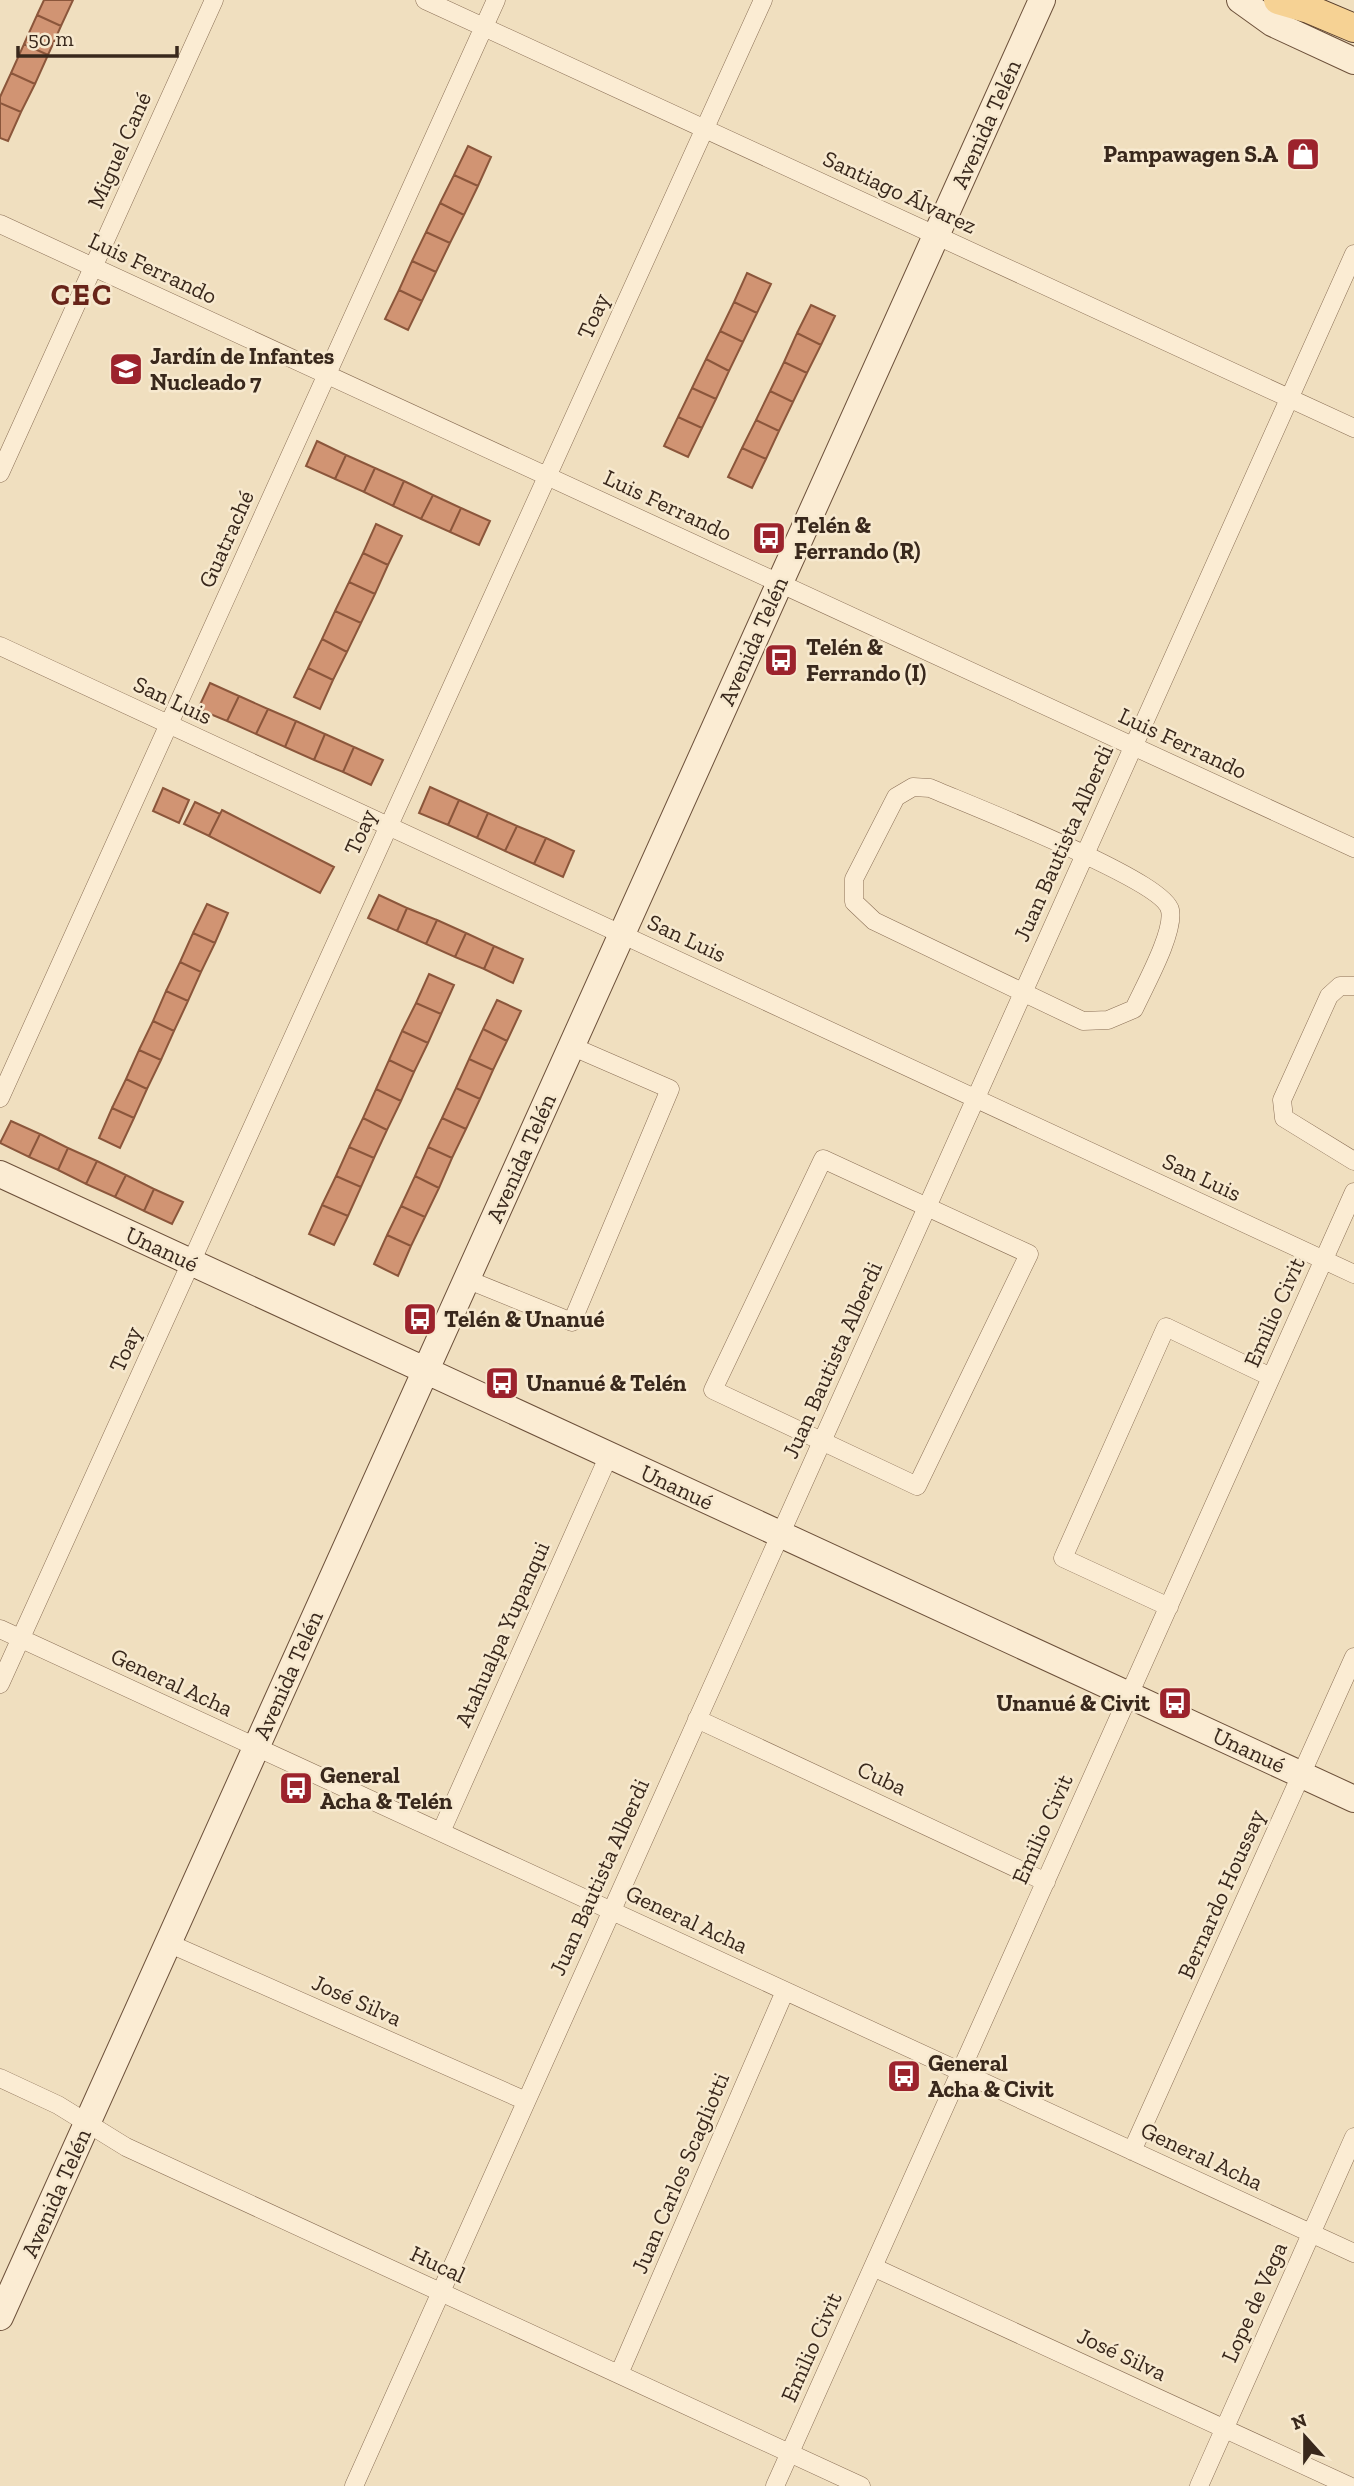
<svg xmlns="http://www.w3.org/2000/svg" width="1354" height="2486" font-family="'Zilla Slab',serif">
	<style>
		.building { fill: #d19473; stroke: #8b563b; stroke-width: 2 }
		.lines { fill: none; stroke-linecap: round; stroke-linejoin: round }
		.street-casing { stroke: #8a6f56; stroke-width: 19 }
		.secondary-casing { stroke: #6c503a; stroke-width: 28 }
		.primary-casing { stroke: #573d2b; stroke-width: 30 }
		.street { stroke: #fbecd3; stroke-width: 18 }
		.secondary { stroke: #fbecd3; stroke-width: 26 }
		.primary { stroke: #f6d294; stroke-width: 28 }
		.labels { text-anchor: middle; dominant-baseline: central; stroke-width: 5; stroke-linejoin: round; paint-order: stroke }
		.street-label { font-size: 23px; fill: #39281c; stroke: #f7e9cf }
		.poi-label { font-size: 23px; font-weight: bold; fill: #39281c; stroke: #f7e9cf; text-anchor: start }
		.district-label { font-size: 30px; font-weight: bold; letter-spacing: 2px; fill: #682419; stroke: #f7e9cf }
	</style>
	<rect width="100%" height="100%" fill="#f0dfbf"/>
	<path class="building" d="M44,0H73L61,26L37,15Z
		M37,15L61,26L48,55L24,44Z
		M24,44L48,55L35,84L11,73Z
		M11,73L35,84L21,112L0,103V97Z
		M0,103L21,112L8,141L0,138Z
		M468,146L491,157L478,186L454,175Z
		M454,175L478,186L464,215L440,203Z
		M440,203L464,215L450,243L426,232Z
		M426,232L450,243L436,272L412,261Z
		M412,261L436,272L422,301L399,290Z
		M747,273L771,284L757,313L734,302Z
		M399,290L422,301L408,330L385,319Z
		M734,302L757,313L743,342L720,331Z
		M811,305L835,316L821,345L797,333Z
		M720,331L743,342L729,371L706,359Z
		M797,333L821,345L807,373L784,362Z
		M706,359L729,371L716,399L692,388Z
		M784,362L807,373L793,402L770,391Z
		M692,388L716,399L702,428L678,417Z
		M770,391L793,402L779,431L756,420Z
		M678,417L702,428L688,457L664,446Z
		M756,420L779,431L766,459L742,448Z
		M317,441L346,455L335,479L306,466Z
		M742,448L766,459L752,488L728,477Z
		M346,455L375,468L364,492L335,479Z
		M375,468L404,481L393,506L364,492Z
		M404,481L433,495L421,519L393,506Z
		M433,495L461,508L450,532L421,519Z
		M461,508L490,521L479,545L450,532Z
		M376,524L402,536L388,565L363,553Z
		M363,553L388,565L375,594L349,582Z
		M349,582L375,594L361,623L335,611Z
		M335,611L361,623L347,652L322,639Z
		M322,639L347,652L333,680L308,668Z
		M308,668L333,680L320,709L294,697Z
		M210,683L239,696L227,721L198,709Z
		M239,696L268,709L256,734L227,721Z
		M268,709L296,721L285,747L256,734Z
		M296,721L325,734L314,760L285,747Z
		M325,734L354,747L343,772L314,760Z
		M354,747L383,760L371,785L343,772Z
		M430,787L459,800L448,825L419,813Z
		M163,788L189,800L179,823L153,811Z
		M459,800L488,813L477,838L448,825Z
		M195,802L220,814L209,836L184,824Z
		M222,810L334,867L320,893L209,836Z
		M488,813L517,826L505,851L477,838Z
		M517,826L546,838L534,864L505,851Z
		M546,838L574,851L563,877L534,864Z
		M379,895L407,908L397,931L368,918Z
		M207,904L228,913L215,943L193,933Z
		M407,908L437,920L426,944L397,931Z
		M437,920L466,933L455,957L426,944Z
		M193,933L215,943L201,972L180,962Z
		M466,933L494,946L484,969L455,957Z
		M494,946L523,959L513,983L484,969Z
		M180,962L201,972L188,1001L166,991Z
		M429,974L454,985L441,1014L416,1003Z
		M166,991L188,1001L174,1031L153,1021Z
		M497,1000L521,1011L507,1041L483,1029Z
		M416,1003L441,1014L428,1043L402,1031Z
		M153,1021L174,1031L161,1060L139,1050Z
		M483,1029L507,1041L493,1070L469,1059Z
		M402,1031L428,1043L414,1072L389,1060Z
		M139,1050L161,1060L147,1089L126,1079Z
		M469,1059L493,1070L480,1099L456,1088Z
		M389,1060L414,1072L401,1101L376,1089Z
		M126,1079L147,1089L134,1118L112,1108Z
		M456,1088L480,1099L466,1129L442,1118Z
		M376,1089L401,1101L387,1130L363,1118Z
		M112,1108L134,1118L120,1148L99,1138Z
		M363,1118L387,1130L374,1158L349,1147Z
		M442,1118L466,1129L452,1158L428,1147Z
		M11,1121L40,1134L29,1157L0,1143Z
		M40,1134L68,1148L58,1170L29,1157Z
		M349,1147L374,1158L361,1187L336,1176Z
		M428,1147L452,1158L439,1188L415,1176Z
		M68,1148L97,1161L86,1184L58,1170Z
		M97,1161L126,1175L115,1197L86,1184Z
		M126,1175L154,1189L144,1211L115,1197Z
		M336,1176L361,1187L348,1216L322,1205Z
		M415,1176L439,1188L425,1217L401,1206Z
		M154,1189L183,1202L172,1224L144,1211Z
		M322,1205L348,1216L334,1245L309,1234Z
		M401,1206L425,1217L411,1246L387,1235Z
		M387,1235L411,1246L398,1276L374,1264Z"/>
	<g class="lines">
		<g class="street-casing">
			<path id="street" d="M425,0L1354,428
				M0,224L1354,848
				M0,473L214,0
				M0,646L1354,1274
				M913,787L930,788C967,804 1163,880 1170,910C1175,932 1144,987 1134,1009L1108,1020L1083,1021L874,921L854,902V879L896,797Z
				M1354,986H1340L1329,996L1282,1100L1284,1118L1354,1161
				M0,1098L496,0
				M823,1159L1029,1254L917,1486L713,1390Z
				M466,1279L572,1322L670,1089L571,1046
				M1169,1607L1063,1558L1166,1327L1271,1377
				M0,1629L1354,2253
				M0,1684L763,0
				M697,1719L1046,1882
				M441,1832L609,1455
				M168,1943L526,2101
				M0,2078L58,2105L126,2147L861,2486
				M1132,2151L1354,1657
				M873,2267L1349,2486
				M619,2374L785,1991
				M354,2486L1354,254
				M775,2486L1354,1192
				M1199,2486L1354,2137"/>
		</g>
		<g class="secondary-casing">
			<path id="secondary" d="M1240,0L1272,23L1354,61
				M0,1174L1354,1799
				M0,2317L1042,0"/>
		</g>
		<g class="primary-casing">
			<path id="primary" d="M1278,0L1309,9L1354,28"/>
		</g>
		<use href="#street" class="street"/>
		<use href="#secondary" class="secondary"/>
		<use href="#primary" class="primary"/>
	</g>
	<defs>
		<g id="shop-square" transform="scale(1.75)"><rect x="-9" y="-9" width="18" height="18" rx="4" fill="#9c232c" stroke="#f7e9cf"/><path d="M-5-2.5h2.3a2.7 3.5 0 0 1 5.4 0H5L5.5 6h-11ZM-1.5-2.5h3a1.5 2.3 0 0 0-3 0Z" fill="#fff"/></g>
		<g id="school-square" transform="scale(1.75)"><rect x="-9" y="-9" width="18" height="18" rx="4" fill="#9c232c" stroke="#f7e9cf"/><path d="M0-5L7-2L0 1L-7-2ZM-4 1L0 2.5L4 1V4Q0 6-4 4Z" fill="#fff"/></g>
		<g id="bus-square" transform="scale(1.75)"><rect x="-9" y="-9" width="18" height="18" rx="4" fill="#9c232c" stroke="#f7e9cf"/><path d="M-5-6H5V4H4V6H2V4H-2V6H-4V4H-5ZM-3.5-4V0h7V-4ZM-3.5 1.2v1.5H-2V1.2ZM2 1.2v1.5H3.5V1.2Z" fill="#fff"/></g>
	</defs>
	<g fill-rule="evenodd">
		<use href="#shop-square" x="1303" y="154"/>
		<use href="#school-square" x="126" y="369"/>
		<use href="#bus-square" x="769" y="538"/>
		<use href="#bus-square" x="781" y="660"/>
		<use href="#bus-square" x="420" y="1319"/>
		<use href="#bus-square" x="502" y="1383"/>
		<use href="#bus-square" x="1175" y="1703"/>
		<use href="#bus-square" x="296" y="1788"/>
		<use href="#bus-square" x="904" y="2076"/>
	</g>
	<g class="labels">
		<g class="street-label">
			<text transform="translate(986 124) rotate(-66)">Avenida Telén</text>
			<text transform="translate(119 150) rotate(-66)">Miguel Cané</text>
			<text transform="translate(900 192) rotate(25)">Santiago Álvarez</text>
			<text transform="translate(153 268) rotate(25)">Luis Ferrando</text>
			<text transform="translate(593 316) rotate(-66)">Toay</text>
			<text transform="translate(668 505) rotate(25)">Luis Ferrando</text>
			<text transform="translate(226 539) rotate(-66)">Guatraché</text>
			<text transform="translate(753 641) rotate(-66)">Avenida Telén</text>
			<text transform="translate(173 700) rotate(25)">San Luis</text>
			<text transform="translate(1183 743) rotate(25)">Luis Ferrando</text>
			<text transform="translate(360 832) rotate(-66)">Toay</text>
			<text transform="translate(1063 843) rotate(-66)">Juan Bautista Alberdi</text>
			<text transform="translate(687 938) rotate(25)">San Luis</text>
			<text transform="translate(521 1158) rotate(-66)">Avenida Telén</text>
			<text transform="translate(1202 1177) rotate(25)">San Luis</text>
			<text transform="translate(162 1249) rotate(25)">Unanué</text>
			<text transform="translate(1274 1312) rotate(-66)">Emilio Civit</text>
			<text transform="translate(125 1349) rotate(-66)">Toay</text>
			<text transform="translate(832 1360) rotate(-66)">Juan Bautista Alberdi</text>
			<text transform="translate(677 1487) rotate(25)">Unanué</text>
			<text transform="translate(502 1634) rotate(-66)">Atahualpa Yupanqui</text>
			<text transform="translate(288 1675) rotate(-66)">Avenida Telén</text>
			<text transform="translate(172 1682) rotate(25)">General Acha</text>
			<text transform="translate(1249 1750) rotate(25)">Unanué</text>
			<text transform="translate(882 1778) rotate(25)">Cuba</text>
			<text transform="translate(1042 1829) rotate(-66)">Emilio Civit</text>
			<text transform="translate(599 1877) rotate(-66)">Juan Bautista Alberdi</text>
			<text transform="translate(1221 1894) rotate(-66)">Bernardo Houssay</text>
			<text transform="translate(687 1919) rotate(25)">General Acha</text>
			<text transform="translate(357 2000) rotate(24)">José Silva</text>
			<text transform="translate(1202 2156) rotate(25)">General Acha</text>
			<text transform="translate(680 2173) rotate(-67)">Juan Carlos Scagliotti</text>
			<text transform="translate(56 2193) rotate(-66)">Avenida Telén</text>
			<text transform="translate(438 2264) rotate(25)">Hucal</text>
			<text transform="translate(1254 2302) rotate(-66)">Lope de Vega</text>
			<text transform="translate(811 2347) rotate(-66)">Emilio Civit</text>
			<text transform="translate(1122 2354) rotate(25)">José Silva</text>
		</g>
		<g class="poi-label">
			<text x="1278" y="154" text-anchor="end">Pampawagen S.A</text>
			<text x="150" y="356">Jardín de Infantes<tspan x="150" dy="26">Nucleado 7</tspan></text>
			<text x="794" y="525">Telén &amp;<tspan x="794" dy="26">Ferrando (R)</tspan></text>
			<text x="806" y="647">Telén &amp;<tspan x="806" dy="26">Ferrando (I)</tspan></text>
			<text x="444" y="1319">Telén &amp; Unanué</text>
			<text x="526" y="1383">Unanué &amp; Telén</text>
			<text x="1150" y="1703" text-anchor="end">Unanué &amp; Civit</text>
			<text x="320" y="1775">General<tspan x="320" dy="26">Acha &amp; Telén</tspan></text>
			<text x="928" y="2063">General<tspan x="928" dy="26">Acha &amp; Civit</tspan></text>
		</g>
		<g class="district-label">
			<text x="82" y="295">CEC</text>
		</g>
	</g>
	<g transform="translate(1305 2437) rotate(339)" stroke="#f7e9cf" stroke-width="5" paint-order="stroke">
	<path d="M0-5L12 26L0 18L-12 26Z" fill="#39281c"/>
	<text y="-10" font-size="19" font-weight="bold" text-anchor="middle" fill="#39281c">N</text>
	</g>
	<path d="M18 46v10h159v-10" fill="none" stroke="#39281c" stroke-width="3.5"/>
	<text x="28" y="46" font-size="21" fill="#39281c" stroke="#f7e9cf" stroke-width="5" paint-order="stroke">50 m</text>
</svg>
